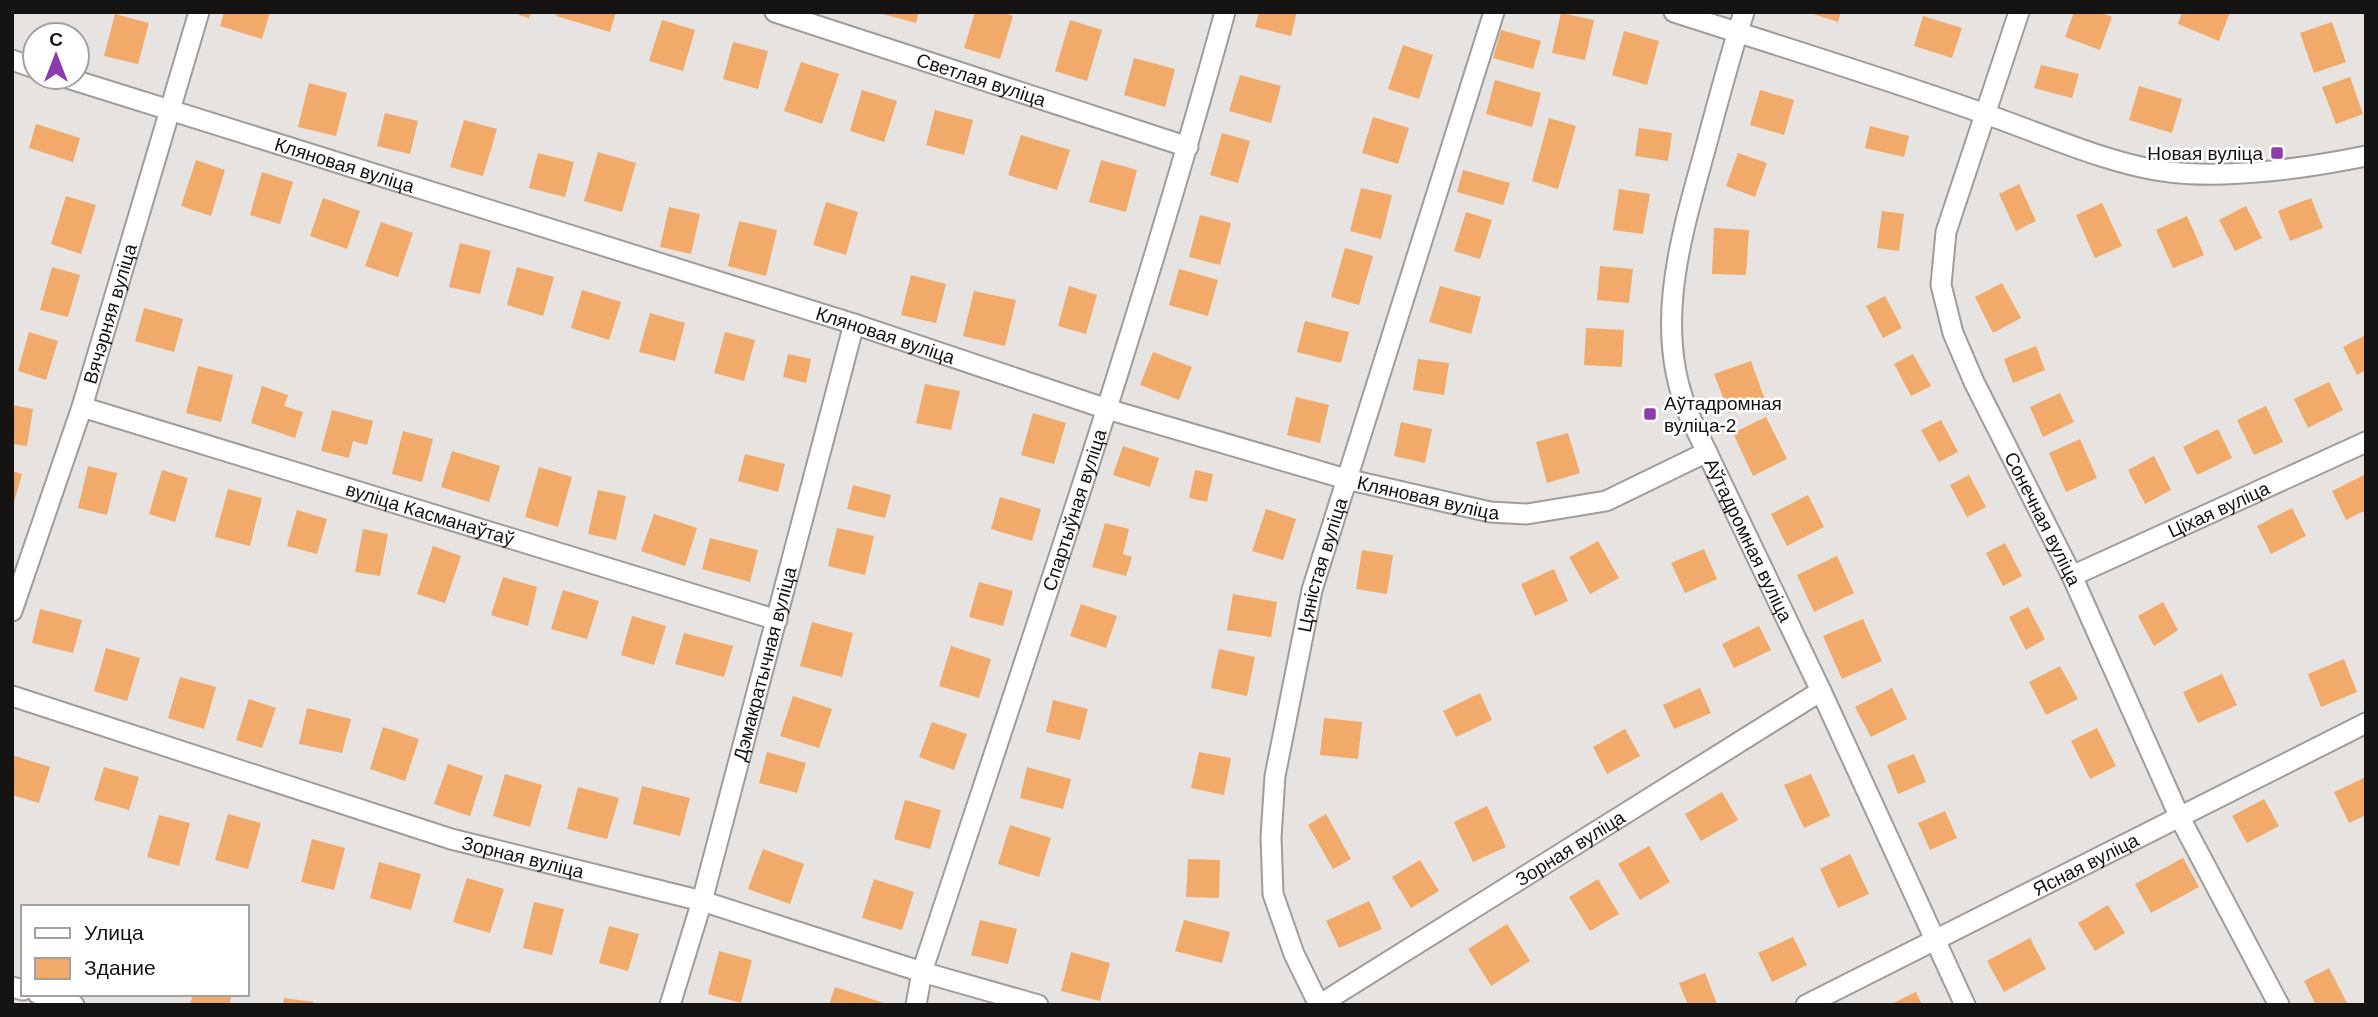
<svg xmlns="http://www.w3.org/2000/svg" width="2378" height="1017" font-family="Arial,sans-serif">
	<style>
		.building { fill: #f2aa6a }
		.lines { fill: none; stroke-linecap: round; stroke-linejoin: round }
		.minor-casing { stroke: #9f9c99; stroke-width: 23 }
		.minor { stroke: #fff; stroke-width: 19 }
		.poi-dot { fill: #8d3cab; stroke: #fff; stroke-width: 2.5 }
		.labels { text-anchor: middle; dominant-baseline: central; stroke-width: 5; stroke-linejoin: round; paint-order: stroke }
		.street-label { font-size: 19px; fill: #151413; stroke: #fff }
		.poi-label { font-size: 19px; fill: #151413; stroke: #fff; text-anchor: end }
	</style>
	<rect width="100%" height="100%" fill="#e6e3e0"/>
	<path class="building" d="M224,12H270L262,39L220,26Z
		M509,12H531L529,18Z
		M558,12H616L610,32L556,16Z
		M875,12H919L916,23Z
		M975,12H1002L1013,16L1000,59L964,48Z
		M1259,12H1297L1291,36L1255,27Z
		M1807,12H1841L1838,22Z
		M2074,12H2099L2112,17L2100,50L2065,37Z
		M2182,12H2230L2219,41L2178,24Z
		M1561,13L1594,20L1585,60L1552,53Z
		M115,14L149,23L138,64L104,56Z
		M1923,16L1962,28L1952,58L1914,46Z
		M662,20L695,30L683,71L649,61Z
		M1070,20L1102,30L1087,81L1055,71Z
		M2332,22L2346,62L2314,73L2300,33Z
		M1501,30L1541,41L1533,69L1493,58Z
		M1624,31L1659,41L1647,85L1612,75Z
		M733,42L768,51L758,89L723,79Z
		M1403,45L1433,55L1419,99L1388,89Z
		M1134,58L1175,69L1165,107L1124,95Z
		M801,62L839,74L822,124L784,111Z
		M2041,65L2079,74L2072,98L2034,88Z
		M1240,75L1281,86L1271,123L1229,111Z
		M2350,77L2363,114L2336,124L2322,87Z
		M1495,80L1541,93L1532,127L1486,114Z
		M309,83L347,93L336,136L298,127Z
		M2139,86L2182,99L2172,133L2129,120Z
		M862,90L897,101L884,142L850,131Z
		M1760,90L1794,100L1784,135L1750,125Z
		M935,110L973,120L964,155L926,145Z
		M385,113L418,121L410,154L377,146Z
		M1373,117L1409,128L1398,164L1362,153Z
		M1549,118L1576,126L1558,189L1532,181Z
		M464,120L497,129L483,176L450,167Z
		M36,124L80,138L73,162L29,148Z
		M1870,126L1909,136L1904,157L1865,148Z
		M1639,128L1672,133L1668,161L1635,156Z
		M1222,133L1250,141L1238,183L1210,175Z
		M1021,135L1070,150L1057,190L1008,175Z
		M598,152L636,163L622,212L584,201Z
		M538,153L574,162L565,197L529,188Z
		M1738,153L1767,163L1755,197L1726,186Z
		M196,160L225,170L211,216L181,206Z
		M1101,160L1137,170L1126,212L1089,202Z
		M1463,170L1510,183L1503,205L1457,192Z
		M262,172L293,182L280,224L250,215Z
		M2019,184L2036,221L2016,231L1999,194Z
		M1361,188L1392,195L1381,239L1350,231Z
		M1619,189L1650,194L1643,234L1613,230Z
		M66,196L96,205L81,254L51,244Z
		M323,198L360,211L347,249L310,236Z
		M2311,198L2323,228L2290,241L2278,211Z
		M826,202L858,212L846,255L813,245Z
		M2102,203L2122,246L2095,258L2076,215Z
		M2246,206L2262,238L2235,251L2219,220Z
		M669,207L700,214L691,254L660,247Z
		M1882,211L1904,214L1899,251L1877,248Z
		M1466,212L1492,220L1480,259L1454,251Z
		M1200,215L1231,223L1220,265L1189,257Z
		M2187,216L2204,255L2173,268L2156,230Z
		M739,221L777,230L766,276L728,266Z
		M381,222L413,233L398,277L365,266Z
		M1714,228L1749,230L1746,275L1712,274Z
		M460,243L491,251L480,294L449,287Z
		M1345,248L1373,256L1359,305L1331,297Z
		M1600,266L1633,269L1629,303L1597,300Z
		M52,267L80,275L68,317L40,310Z
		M517,267L554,277L543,316L507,305Z
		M1179,269L1218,280L1208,316L1169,305Z
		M911,275L946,284L936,323L901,315Z
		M2002,283L2021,318L1993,333L1975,297Z
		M1069,286L1097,295L1086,334L1058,326Z
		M1440,286L1481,297L1471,334L1429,322Z
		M582,290L621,302L609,340L571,328Z
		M974,291L1016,300L1005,346L963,336Z
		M1885,296L1902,328L1883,338L1866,306Z
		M144,308L183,319L174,352L135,341Z
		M650,313L685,323L675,361L639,352Z
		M1305,321L1349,332L1341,363L1297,352Z
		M1586,328L1624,330L1622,367L1584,365Z
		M29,332L58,341L46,380L18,371Z
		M725,332L755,340L744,381L714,373Z
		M2366,335V370L2357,375L2343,347Z
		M2036,346L2045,370L2013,383L2004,359Z
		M1153,352L1192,367L1179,400L1140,385Z
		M788,354L811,359L806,383L783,377Z
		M1913,354L1931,386L1911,396L1894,364Z
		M1418,359L1449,363L1444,395L1413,390Z
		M1751,361L1765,400L1729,413L1714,374Z
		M198,366L233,375L221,422L186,413Z
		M2329,382L2343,410L2308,428L2294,399Z
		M925,384L960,391L951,430L916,423Z
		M262,386L288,395L284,406L303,412L295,438L251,423Z
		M2060,393L2074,422L2043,437L2030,407Z
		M1296,397L1329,405L1320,443L1287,435Z
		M12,405L33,409L27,446L12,444Z
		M2266,406L2283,442L2254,455L2237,420Z
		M332,410L373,421L367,445L353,441L349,458L321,451Z
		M1033,413L1066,423L1054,464L1021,455Z
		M1766,417L1787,459L1753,476L1733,433Z
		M1941,420L1958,452L1939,462L1921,430Z
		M1401,422L1432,429L1425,463L1394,456Z
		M2218,429L2232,458L2197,475L2183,447Z
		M403,431L433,439L422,482L392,474Z
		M1568,433L1580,473L1547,483L1536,442Z
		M2080,439L2097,478L2066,492L2049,453Z
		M1123,446L1159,458L1150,487L1113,475Z
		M452,451L500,466L489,502L441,487Z
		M745,454L785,464L778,492L738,481Z
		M2154,456L2171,490L2145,504L2128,470Z
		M88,466L117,473L107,515L78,508Z
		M539,467L572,477L558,527L525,517Z
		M162,470L188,478L175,522L149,514Z
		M1195,470L1213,474L1207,502L1189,498Z
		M12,471L22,474L13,506H12Z
		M2366,474V510L2346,520L2332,491Z
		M1969,475L1986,507L1967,517L1950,485Z
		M853,485L891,495L885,518L847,509Z
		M228,489L262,498L250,546L215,537Z
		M598,490L626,496L616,540L588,534Z
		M1808,495L1824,527L1787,546L1771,514Z
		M1000,497L1041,509L1032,541L991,529Z
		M2292,508L2306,536L2271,554L2257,526Z
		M1266,509L1296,519L1283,560L1252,551Z
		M297,510L327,519L317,554L287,546Z
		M654,514L697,528L685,566L641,551Z
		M1105,523L1129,529L1123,554L1132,557L1126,576L1092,567Z
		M837,528L874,536L865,575L828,566Z
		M363,529L388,534L380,576L355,572Z
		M710,538L758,550L750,582L702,569Z
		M1598,541L1619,578L1590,594L1569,557Z
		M2005,543L2022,576L2003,586L1986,553Z
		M433,546L461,556L445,603L417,594Z
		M1704,549L1717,579L1685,593L1671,563Z
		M1362,550L1393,555L1387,594L1356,589Z
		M1837,556L1854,593L1814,612L1797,575Z
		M1554,569L1568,601L1535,616L1521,584Z
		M503,577L537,587L528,626L491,615Z
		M979,582L1013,591L1003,626L969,617Z
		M563,590L599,601L587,639L551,629Z
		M1233,594L1277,602L1271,637L1227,630Z
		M2163,602L2178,630L2154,646L2138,616Z
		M1081,604L1117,616L1106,648L1070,636Z
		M2028,607L2045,639L2026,650L2009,617Z
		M40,609L82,620L73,653L32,643Z
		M632,616L666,626L654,665L621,655Z
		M1863,619L1882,661L1842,679L1823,636Z
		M812,622L853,633L842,677L800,666Z
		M1759,626L1771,650L1734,668L1722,644Z
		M684,633L733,646L724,677L675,664Z
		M951,646L991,659L979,698L939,686Z
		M106,648L140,658L127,701L94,691Z
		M1219,649L1255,657L1247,696L1211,688Z
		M2344,659L2357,692L2321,707L2308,674Z
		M2060,666L2078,699L2046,715L2029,682Z
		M2222,674L2237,705L2198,723L2183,692Z
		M180,677L216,687L204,729L168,718Z
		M1700,688L1711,713L1674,729L1663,705Z
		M1892,688L1907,719L1871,737L1855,707Z
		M1480,693L1492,720L1456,737L1443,711Z
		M793,696L832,709L819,748L780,736Z
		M249,699L276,708L262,748L236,740Z
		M1053,700L1088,709L1080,740L1046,732Z
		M307,708L351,719L342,753L299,744Z
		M1324,718L1362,722L1358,759L1320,755Z
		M932,722L967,734L954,770L919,757Z
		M383,727L419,739L405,781L370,769Z
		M2097,728L2116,766L2090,779L2071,741Z
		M1625,729L1640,756L1607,774L1593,747Z
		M767,752L806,763L797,793L759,783Z
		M1199,752L1231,758L1224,795L1191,788Z
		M1914,754L1926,782L1898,794L1887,765Z
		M12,755L50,767L39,803L12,795Z
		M448,764L483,776L470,816L434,804Z
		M104,767L139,777L129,810L94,800Z
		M1027,767L1071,779L1063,809L1020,798Z
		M505,774L542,785L530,827L493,816Z
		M1811,774L1830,816L1804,828L1784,785Z
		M2366,777V815L2349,823L2334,792Z
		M642,786L690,798L680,836L633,824Z
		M578,787L619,798L607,839L567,829Z
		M1722,792L1738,820L1701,841L1685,814Z
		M2264,799L2279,826L2247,843L2232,816Z
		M905,800L941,810L930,849L894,839Z
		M1487,806L1506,847L1473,862L1454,822Z
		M1945,811L1957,838L1930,850L1918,823Z
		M228,814L261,823L248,869L215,860Z
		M1326,814L1351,859L1333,869L1308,825Z
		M159,815L190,823L179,866L147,857Z
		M1010,825L1051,838L1039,877L998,864Z
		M312,839L345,848L334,890L301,882Z
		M1649,846L1670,882L1640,900L1618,864Z
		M763,849L804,864L790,904L748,889Z
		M1850,854L1869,894L1838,908L1820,869Z
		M2183,858L2199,887L2151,913L2135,884Z
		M1188,859L1220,860L1219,898L1186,897Z
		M1420,860L1439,891L1411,908L1392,877Z
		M379,862L421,874L411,910L370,898Z
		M467,878L504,889L490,933L453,922Z
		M874,879L914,892L902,930L862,918Z
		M1598,879L1619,914L1590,931L1569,897Z
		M1369,901L1382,929L1339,948L1326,921Z
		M534,902L564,909L552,955L523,948Z
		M2108,905L2125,933L2095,951L2078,923Z
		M980,920L1017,929L1008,964L971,955Z
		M1184,920L1230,932L1222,963L1175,951Z
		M1507,924L1530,961L1491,986L1468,949Z
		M609,926L639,934L628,971L599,963Z
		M1793,937L1807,965L1772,982L1758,953Z
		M2030,938L2046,969L2004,992L1987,961Z
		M719,951L752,960L741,1003L708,994Z
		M1071,952L1110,963L1100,1001L1061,991Z
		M2329,968L2348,1005H2316L2304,981Z
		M1705,973L1717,1004L1688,1005L1679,983Z
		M835,987L887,1004V1005H829Z
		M1916,992L1922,1005H1889Z
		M193,994H232L229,1005H190Z
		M284,998L314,1002L313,1005H283Z"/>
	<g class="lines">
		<g class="minor-casing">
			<g id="minor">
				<path id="s1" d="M775,12L1188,147"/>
				<path d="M1674,12C1779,46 1884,78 1988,115C2043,134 2113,166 2170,172C2229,179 2308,168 2366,156"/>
				<path id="s2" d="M1744,12C1730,56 1718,101 1706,146C1682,234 1651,329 1690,417L1821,691L1965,1005"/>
				<path id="s3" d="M2019,12L1946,232L1941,285L1953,333L1974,382L2072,576L2180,818L2279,1005"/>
				<path d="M12,60L35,68"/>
				<path id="s4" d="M64,77L854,324L1107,409L1346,479L1490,512L1527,514L1606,501L1707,452"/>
				<path id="s5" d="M82,407L777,620"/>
				<path id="s6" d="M2072,576L2366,442"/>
				<path id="s7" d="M12,611L82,407L199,12"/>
				<path id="s8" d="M12,696L451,839L702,901L922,972L1038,1005"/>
				<path d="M12,987L23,990"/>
				<path d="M38,994L74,1005"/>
				<path id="s9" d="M670,1005L702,901L854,324"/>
				<path id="s10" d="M916,1005L922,972C1027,653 1136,336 1225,12"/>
				<path id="s11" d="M1319,1005L1294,954L1273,894L1271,837L1275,776L1312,590L1494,12"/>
				<path id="s12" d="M1319,1005L1821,691"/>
				<path id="s13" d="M1806,1005L2366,723"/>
			</g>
		</g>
		<use href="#minor" class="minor"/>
	</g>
	<g class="poi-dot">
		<rect x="2270" y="146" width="14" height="14" rx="3.5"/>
		<rect x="1643" y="407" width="14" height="14" rx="3.5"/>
	</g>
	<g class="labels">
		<g class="street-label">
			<text stroke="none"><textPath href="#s1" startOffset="217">Светлая вуліца</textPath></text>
			<text stroke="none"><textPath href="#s4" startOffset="294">Кляновая вуліца</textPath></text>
			<text stroke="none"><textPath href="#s7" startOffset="313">Вячэрняя вуліца</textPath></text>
			<text stroke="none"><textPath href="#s4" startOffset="861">Кляновая вуліца</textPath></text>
			<text stroke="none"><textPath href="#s4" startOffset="1428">Кляновая вуліца</textPath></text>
			<text stroke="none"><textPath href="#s6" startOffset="161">Ціхая вуліца</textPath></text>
			<text stroke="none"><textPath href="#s10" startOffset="520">Спартыўная вуліца</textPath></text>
			<text stroke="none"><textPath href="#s5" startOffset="364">вуліца Касманаўтаў</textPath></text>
			<text stroke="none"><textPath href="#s3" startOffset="541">Сонечная вуліца</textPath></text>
			<text stroke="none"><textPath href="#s2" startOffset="553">Аўтадромная вуліца</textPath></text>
			<text stroke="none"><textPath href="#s11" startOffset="455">Цяністая вуліца</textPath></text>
			<text stroke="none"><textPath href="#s9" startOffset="354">Дэмакратычная вуліца</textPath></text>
			<text stroke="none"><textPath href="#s12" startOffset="296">Зорная вуліца</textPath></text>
			<text stroke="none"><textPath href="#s8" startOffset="536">Зорная вуліца</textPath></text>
			<text stroke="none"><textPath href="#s13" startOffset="313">Ясная вуліца</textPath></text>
		</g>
		<g class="poi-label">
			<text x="2263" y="153">Новая вуліца</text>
			<text x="1664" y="403" text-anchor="start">Аўтадромная<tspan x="1664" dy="22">вуліца-2</tspan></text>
		</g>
	</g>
	<rect width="2378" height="1017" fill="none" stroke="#151413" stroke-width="28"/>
	<rect x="21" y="905" width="228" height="91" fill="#ffffff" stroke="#a1a1a1" stroke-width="2"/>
	<rect x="35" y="928" width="35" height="10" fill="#ffffff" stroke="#a1a1a1" stroke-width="2"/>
	<text x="84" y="940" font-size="21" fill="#151413">Улица</text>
	<rect x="35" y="958" width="35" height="21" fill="#f2aa6a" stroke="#a1a1a1" stroke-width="2"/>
	<text x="84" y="975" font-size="21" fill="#151413">Здание</text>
	<g transform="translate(56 56)"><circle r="33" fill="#ffffff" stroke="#a1a1a1" stroke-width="2"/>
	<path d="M0-5L12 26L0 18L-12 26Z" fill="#8d3cab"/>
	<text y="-10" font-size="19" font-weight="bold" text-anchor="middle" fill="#151413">С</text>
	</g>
</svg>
